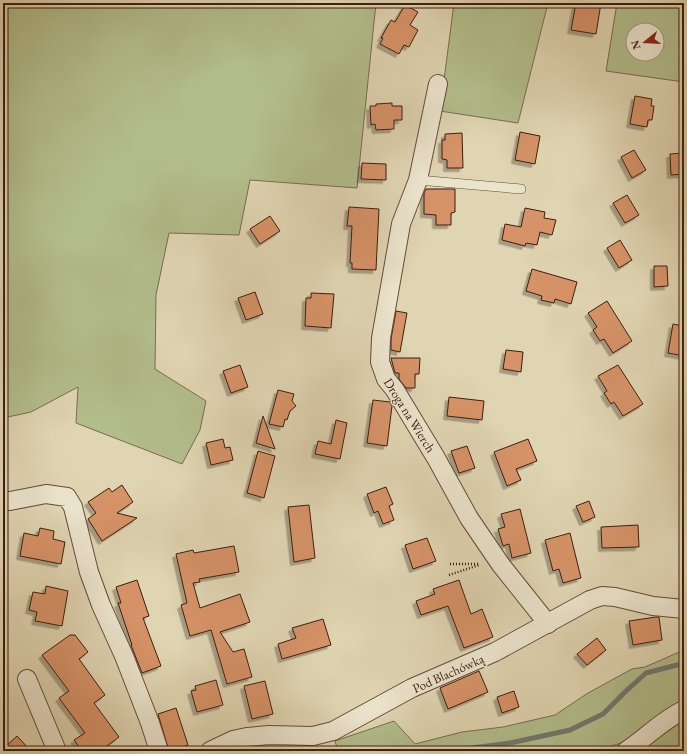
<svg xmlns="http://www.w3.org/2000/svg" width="687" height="754" viewBox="0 0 687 754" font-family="'EB Garamond',serif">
	<defs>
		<filter id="shadow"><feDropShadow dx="-3.5" dy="3.5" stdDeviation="0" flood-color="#0004"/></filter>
	</defs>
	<rect width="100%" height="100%" fill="#e0d5b2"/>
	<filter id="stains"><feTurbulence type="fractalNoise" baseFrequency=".005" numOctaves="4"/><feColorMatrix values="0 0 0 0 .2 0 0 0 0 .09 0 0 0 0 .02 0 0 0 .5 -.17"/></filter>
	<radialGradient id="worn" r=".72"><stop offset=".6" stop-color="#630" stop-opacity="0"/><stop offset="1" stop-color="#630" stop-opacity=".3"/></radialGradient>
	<g fill="#b3bd8c" stroke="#786d4e" fill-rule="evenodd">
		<polygon points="4,3 376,3 357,188 250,180 239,235 169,233 156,295 155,369 206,401 200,430 182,464 76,423 78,387 31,412 3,418 3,32 6,30"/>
		<polygon points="454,3 548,3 518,123 440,111"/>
		<path d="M617,3H684V82L606,71ZM633,30H657V54H633Z"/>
		<polygon points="684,650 684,751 624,751 621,743 595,751 338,751 335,741 394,721 415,744 462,732 503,727 555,715 588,693 632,669 645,667"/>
	</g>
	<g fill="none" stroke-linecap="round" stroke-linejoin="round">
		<polyline stroke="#717a71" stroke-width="5" points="449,751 510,743 570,730 603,714 625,692 646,673 677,665 684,665"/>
	</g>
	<g fill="#d79368" stroke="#3d1d10" filter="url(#shadow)">
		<polygon points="576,3 601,3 596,34 571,30"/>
		<polygon points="405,5 418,12 410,25 418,30 409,47 404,45 399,54 380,44 383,38 381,38 391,20 395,22"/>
		<polygon points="635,96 652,99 651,106 654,106 652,120 648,120 647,127 630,124"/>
		<polygon points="392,103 392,106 402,106 402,120 394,120 394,129 376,130 375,124 371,125 370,106 376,106 376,104"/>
		<polygon points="520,132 540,136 535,164 515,160"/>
		<polygon points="462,133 463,168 447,168 447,160 442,159 442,140 445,140 445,134"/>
		<polygon points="634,150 646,170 632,178 621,157"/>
		<polygon points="684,153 684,174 671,175 670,154"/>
		<polygon points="362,163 386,164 386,180 361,179"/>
		<polygon points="426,189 455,189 455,212 451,213 451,225 436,225 436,215 424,214 424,193"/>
		<polygon points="627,195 639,215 625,223 613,203"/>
		<polygon points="349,207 379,209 376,270 352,269 352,263 350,263 352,226 347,226"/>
		<polygon points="525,208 545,212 544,218 556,220 552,235 540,232 537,245 526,243 525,246 502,240 505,224 521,227"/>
		<polygon points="270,216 280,231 260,244 250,229"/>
		<polygon points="620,240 632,260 619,268 607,248"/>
		<polygon points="654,266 667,266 668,286 654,287"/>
		<polygon points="532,269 577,282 571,304 555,299 554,303 541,300 542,296 526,291"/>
		<polygon points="255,292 263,314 246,320 238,298"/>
		<polygon points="311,293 334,294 331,328 305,326 306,298 311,298"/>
		<polygon points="607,301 632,341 613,353 604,339 600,341 593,330 597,327 588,313"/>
		<polygon points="396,311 407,313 400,352 391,350 391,339"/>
		<polygon points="673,324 684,326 684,356 668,353"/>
		<polygon points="506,350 523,352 521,372 503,369"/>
		<polygon points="391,358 420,358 419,374 415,374 415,388 406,388 399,379 399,373 395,373"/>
		<polygon points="240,365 248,387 231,393 223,371"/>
		<polygon points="618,365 643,404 623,416 614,402 611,404 604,393 607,391 598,376"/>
		<polygon points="278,390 294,394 292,401 296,406 290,411 287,420 285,419 283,427 269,424"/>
		<polygon points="449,397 484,401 482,420 447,416"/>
		<polygon points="373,400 390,402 392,406 387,446 367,443"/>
		<polygon points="263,416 275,449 256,443"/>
		<polygon points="336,420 347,423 340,459 315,454 318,441 331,444"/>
		<polygon points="223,439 225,448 230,447 233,460 211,465 206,443"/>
		<polygon points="528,439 537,461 516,469 521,480 507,486 494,452"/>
		<polygon points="467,446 475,468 459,473 451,451"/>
		<polygon points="258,451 275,456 264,498 247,493"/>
		<polygon points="122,485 133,502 117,513 137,518 102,541 88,519 96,513 88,502 109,488 112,492"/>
		<polygon points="386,487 393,504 389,506 394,520 383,524 378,511 374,513 367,494"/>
		<polygon points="589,501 595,517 583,522 576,506"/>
		<polygon points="309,505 315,558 294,562 288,507"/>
		<polygon points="520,509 531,553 512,558 509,544 503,546 498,529 505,527 501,514"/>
		<polygon points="638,525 639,547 602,548 601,527"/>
		<polygon points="40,528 54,531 53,539 65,542 61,564 20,556 24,533 38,536"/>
		<polygon points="570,533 581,578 563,583 559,569 553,571 545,540"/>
		<polygon points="427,538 436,561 413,569 405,545"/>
		<polygon points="234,546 239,572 199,579 200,582 193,583 200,608 240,594 250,622 220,632 233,652 244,649 252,677 227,684 211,630 190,636 181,605 187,603 176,554 193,550 194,553"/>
		<polygon points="137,580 149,616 143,618 161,666 142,673 131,645 132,645 118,603 121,603 116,587"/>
		<polygon points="459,580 471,614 482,609 493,637 464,648 448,606 421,615 416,601 435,594 433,589"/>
		<polygon points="46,586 68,591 62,626 35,621 37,612 29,610 33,592 45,594"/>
		<polygon points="656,617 659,617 662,640 633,645 629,621"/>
		<polygon points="323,619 331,645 282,659 278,644 296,638 292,628"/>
		<polygon points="70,635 75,635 88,652 79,659 105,695 94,703 119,737 100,751 82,751 74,740 85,733 59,698 69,691 42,655"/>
		<polygon points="597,638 606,650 587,665 577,654"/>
		<polygon points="479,671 488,692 448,709 440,688"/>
		<polygon points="216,680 223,705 197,712 191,691 196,690 195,686"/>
		<polygon points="265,681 273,714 252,719 244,686"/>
		<polygon points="514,691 519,707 502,713 497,697"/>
		<polygon points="176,708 188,745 169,751 158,714"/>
		<polygon points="17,736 31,751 3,751 3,749"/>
	</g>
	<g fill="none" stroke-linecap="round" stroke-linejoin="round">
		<g stroke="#664b38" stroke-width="10">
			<polyline id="service" points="418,180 521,189"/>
		</g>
		<g stroke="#664b38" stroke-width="20">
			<g id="minor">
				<polyline points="438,84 418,180 401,224 381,338 380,362 386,379 395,390 436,458 469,518 501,565 548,624"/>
				<polyline points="3,501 10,501 46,494 67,497 73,507 89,572 101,605 124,656 150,723 159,751"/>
				<polyline points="27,679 57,751"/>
				<polyline points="210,751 233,740 247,737 269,735 313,736 333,731 412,688 495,652 590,600 602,596 615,597 653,606 684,609"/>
				<path d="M626,751C646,738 662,720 684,710"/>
			</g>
		</g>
		<g stroke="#3d1d10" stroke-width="2.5" stroke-dasharray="1 2" stroke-linecap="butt">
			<polyline points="450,564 480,564"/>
			<polyline points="449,575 479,565"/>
		</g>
		<use href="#service" stroke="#ebe4cd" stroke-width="9"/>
		<use href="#minor" stroke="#ebe4cd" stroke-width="18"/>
	</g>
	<g text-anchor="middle" stroke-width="3" stroke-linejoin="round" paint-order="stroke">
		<g font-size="13" fill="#3d1d10" stroke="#ebe4cd">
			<text transform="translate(410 415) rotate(58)" y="5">Droga na Wierch</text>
			<text transform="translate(448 673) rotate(-24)" y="5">Pod Blachówką</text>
		</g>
	</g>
	<rect width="687" height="754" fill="none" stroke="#e0d5b2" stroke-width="16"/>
	<rect x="4" y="4" width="679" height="746" fill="none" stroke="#3d1d10" stroke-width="2"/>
	<rect x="8" y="8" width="671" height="738" fill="none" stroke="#3d1d10"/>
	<g transform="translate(645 42) rotate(252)"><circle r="19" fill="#ebe4cd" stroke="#a59481"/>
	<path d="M0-3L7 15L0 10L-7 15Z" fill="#8f2418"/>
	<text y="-6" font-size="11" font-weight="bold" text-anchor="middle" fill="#3d1d10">N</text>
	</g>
	<rect width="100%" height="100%" filter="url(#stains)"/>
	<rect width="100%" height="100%" fill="url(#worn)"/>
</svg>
